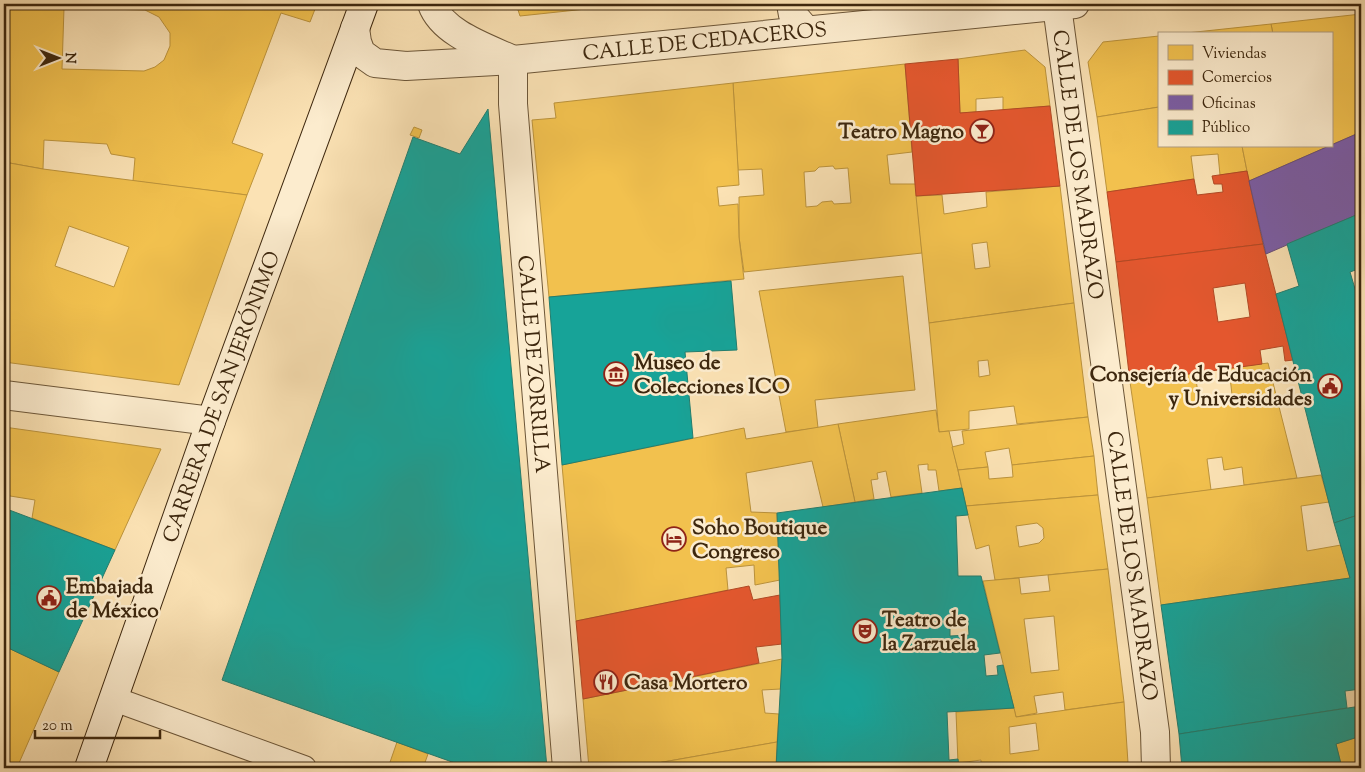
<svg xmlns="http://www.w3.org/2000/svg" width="1365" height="772" viewBox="0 0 1365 772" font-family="'Sorts Mill Goudy',serif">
	<rect width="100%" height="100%" fill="#fbe2b4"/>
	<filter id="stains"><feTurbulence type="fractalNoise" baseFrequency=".004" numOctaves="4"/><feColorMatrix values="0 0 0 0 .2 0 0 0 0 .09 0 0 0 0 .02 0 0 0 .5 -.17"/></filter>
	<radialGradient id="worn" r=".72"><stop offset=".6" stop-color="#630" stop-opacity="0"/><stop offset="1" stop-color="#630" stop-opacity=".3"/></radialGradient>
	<g fill="#f2c14e" stroke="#bc933b" fill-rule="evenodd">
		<path d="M4,4H317L310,22L281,13L232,143L263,154L247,195L133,181L135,158L111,154L107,144L44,140L43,169L4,162ZM64,8L145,10L159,17L170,33V46L164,60L155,67L144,71L62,69Z"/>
		<polygon points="516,4 633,4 520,16"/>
		<polygon points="1361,14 1361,132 1331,145 1331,34 1273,34 1271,24"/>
		<polygon points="1271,24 1273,34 1177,34"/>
		<polygon points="1159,36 1159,107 1097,117 1088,62 1103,42"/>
		<polygon points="1025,50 1045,67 1050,106 1003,110 1003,97 976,99 976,112 960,113 958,59"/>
		<path d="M905,64L912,152L887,155L890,184H916L922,253L744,272L739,237V197L764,195L762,169L738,170L733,83ZM833,166L835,169L848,168L851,203L834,204L832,201L822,202L817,206L806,207L804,172L815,171L819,167Z"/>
		<polygon points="733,83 739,185 717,187 719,206 738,204 739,237 744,279 549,297 532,120 556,118 554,103"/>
		<polygon points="1159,107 1159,146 1242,146 1247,171 1220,175 1218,154 1191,156 1194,179 1107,192 1097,117"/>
		<polygon points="414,127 422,130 419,138 410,135"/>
		<polygon points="1242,146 1329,146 1249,181"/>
		<path d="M4,162L43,169L247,195L179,385L4,362ZM69,226L129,247L114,287L55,266Z"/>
		<path d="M1060,186L1074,303L929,323L916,196L942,195L944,214L987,207L986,192ZM987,242L990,267L975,269L972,244Z"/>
		<polygon points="903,276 915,390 815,400 818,428 786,432 759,291"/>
		<path d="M1074,303L1088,417L1017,424L1014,406L969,411V429L939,432L929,323ZM988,360L990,375L979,377L978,361Z"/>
		<polygon points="1268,363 1297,478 1244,485 1242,467 1224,470 1222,457 1207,459 1211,490 1147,498 1130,382 1195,373 1199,400 1232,395 1229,368"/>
		<polygon points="936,410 939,432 949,431 962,488 939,491 936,470 928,470 928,464 918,465 922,493 891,497 886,471 877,473 878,479 871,480 874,499 855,502 838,424"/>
		<polygon points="1088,417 1094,456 1012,465 1009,448 985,452 988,467 958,470 952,447 964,444 962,431"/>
		<polygon points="838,424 855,502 823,507 812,461 746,473 751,512 777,513 780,580 755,585 754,565 726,568 728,590 576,621 562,465 744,428 746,439"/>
		<polygon points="4,427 161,449 115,550 32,518 35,500 4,495"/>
		<polygon points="1094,456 1098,495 966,506 958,470 988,467 989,479 1013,477 1012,465"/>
		<polygon points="1321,475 1329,502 1301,506 1307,551 1341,545 1350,578 1161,605 1147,498"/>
		<path d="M1098,495L1108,569L995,580L989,545L976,549L966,506ZM1037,523L1043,528L1044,538L1039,543L1019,547L1016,526Z"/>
		<path d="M1108,569L1124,702L1065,710L1063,692L1034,696L1037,713L1016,717L983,581L1019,578L1021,594L1050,591L1048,575ZM1054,616L1059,670L1031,673L1024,619Z"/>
		<polygon points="4,646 59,672 19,763 4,763"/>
		<polygon points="782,659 781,689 762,690 765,713 779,714 777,742 629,768 589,768 583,699"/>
		<path d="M1124,702L1128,763L1088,768H981V760L958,763L956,712L1014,708L1016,717ZM1036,723L1039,750L1010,754L1009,727Z"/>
		<polygon points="1361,736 1361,768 1342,768 1336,744"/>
		<polygon points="397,742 428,754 423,768 388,768"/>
		<polygon points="777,742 776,768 629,768"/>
		<polygon points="1128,763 1128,768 1088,768"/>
	</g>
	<g fill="#e4572e" stroke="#b24924" fill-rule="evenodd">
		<polygon points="958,59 960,113 1050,106 1060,186 916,196 905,64"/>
		<polygon points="1247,171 1263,244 1116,262 1107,192 1194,179 1197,195 1223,192 1222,184 1214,184 1212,176"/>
		<path d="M1263,244L1293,360L1285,361L1283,346L1260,350L1262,364L1130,382L1116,262ZM1245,283L1250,317L1218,322L1213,288Z"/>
		<polygon points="749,586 753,600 780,595 782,644 756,647 759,663 583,699 576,621"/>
	</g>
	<polygon fill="#7b5ea7" stroke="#684e79" points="1361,132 1361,213 1266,254 1249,181"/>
	<g fill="#17a398" stroke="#227e6f" fill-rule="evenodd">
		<polygon points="488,109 547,768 469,768 222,680 413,137 460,154"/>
		<polygon points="1361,213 1361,268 1350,272 1361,309 1361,514 1334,523 1276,294 1299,286 1287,244"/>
		<polygon points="731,281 737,350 685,352 693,438 562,465 549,297"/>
		<path d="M962,488L968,515L956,516L958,576H981L1000,653L984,655L986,676L998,675L997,666L1003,665L1014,708L947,712L949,760L958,759L959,768H776L782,659L777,513ZM968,619L969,635L950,636V620Z"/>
		<polygon points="4,508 115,550 59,672 4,646"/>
		<polygon points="1361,514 1361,689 1345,691 1347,708 1179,734 1161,605 1350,578 1334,523"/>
		<polygon points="1361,706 1361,736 1336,744 1342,768 1182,768 1179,734"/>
	</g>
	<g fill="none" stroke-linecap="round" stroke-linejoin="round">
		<g stroke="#6c5638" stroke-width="26">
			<polyline id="lane" points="114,699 304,768"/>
		</g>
		<g stroke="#6c5638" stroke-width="30">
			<g id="street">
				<path d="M432,4C442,33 485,47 511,59"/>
				<polyline points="791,4 793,15 806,30"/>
				<path id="s1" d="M1057,6L1155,732L1156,768"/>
				<path id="s2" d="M355,28L357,42L361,53L375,63L406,66L513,60L1075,4"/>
				<path id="s3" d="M513,60V104L567,768"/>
				<polyline points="4,395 211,421"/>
			</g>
		</g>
		<g stroke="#3d270e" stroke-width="30">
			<g id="secondary">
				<path id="s4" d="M89,768L211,421L364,4"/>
			</g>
		</g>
		<use href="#lane" stroke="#fcecce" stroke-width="24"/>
		<use href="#street" stroke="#fcecce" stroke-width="28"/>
		<use href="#secondary" stroke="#fcecce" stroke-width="28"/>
	</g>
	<defs>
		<g id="bar-ring" transform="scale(1.25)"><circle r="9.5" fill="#fcecce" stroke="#8f2418" stroke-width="1.5"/><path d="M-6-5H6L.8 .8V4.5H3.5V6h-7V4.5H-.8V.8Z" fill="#8f2418"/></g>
		<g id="museum-ring" transform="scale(1.25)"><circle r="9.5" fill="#fcecce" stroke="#8f2418" stroke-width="1.5"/><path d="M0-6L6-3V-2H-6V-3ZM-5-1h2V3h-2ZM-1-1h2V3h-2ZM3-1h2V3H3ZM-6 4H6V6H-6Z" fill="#8f2418"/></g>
		<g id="civic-ring" transform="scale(1.25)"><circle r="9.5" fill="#fcecce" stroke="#8f2418" stroke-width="1.5"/><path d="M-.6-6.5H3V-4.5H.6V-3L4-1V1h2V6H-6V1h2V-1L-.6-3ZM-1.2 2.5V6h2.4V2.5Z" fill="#8f2418"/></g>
		<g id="hotel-ring" transform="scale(1.25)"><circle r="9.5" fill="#fcecce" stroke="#8f2418" stroke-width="1.5"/><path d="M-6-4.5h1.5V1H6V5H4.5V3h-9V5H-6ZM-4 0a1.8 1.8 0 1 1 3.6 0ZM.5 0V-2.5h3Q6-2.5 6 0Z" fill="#8f2418"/></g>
		<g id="theatre-ring" transform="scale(1.25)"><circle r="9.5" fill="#fcecce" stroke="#8f2418" stroke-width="1.5"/><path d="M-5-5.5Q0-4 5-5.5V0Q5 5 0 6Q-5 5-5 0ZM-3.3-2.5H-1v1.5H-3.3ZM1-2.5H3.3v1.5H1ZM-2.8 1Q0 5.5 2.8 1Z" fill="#8f2418"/></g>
		<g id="restaurant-ring" transform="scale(1.25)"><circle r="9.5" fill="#fcecce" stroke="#8f2418" stroke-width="1.5"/><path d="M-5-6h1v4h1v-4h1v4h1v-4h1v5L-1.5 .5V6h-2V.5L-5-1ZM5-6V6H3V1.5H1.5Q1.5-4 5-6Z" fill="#8f2418"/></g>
	</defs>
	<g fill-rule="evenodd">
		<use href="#bar-ring" x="982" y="131"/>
		<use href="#museum-ring" x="616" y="374"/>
		<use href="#civic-ring" x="1330" y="386"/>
		<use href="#hotel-ring" x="674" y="539"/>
		<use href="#civic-ring" x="49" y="598"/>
		<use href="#theatre-ring" x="865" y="631"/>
		<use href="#restaurant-ring" x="606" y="682"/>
	</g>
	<g text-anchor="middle" stroke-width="5" stroke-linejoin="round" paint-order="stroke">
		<g font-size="21" fill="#3d270e" stroke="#fcecce">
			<text dy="7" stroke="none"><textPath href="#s2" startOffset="374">CALLE DE CEDACEROS</textPath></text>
			<text dy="7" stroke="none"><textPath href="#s1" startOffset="160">CALLE DE LOS MADRAZO</textPath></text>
			<text dy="7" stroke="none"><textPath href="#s3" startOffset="305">CALLE DE ZORRILLA</textPath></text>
			<text dy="7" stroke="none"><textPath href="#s4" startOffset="394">CARRERA DE SAN JERÓNIMO</textPath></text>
			<text dy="7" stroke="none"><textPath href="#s1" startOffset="565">CALLE DE LOS MADRAZO</textPath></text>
		</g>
		<g font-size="21" font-weight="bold" fill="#3d270e" stroke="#fcecce" text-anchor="start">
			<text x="964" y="138" text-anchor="end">Teatro Magno</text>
			<text x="634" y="369">Museo de<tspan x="634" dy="24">Colecciones ICO</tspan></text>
			<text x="1312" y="381" text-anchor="end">Consejería de Educación<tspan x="1312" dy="24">y Universidades</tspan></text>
			<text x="692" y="534">Soho Boutique<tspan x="692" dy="24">Congreso</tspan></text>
			<text x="66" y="593">Embajada<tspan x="66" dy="24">de México</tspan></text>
			<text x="882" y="626">Teatro de<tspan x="882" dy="24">la Zarzuela</tspan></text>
			<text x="624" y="689">Casa Mortero</text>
		</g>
	</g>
	<rect width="1365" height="772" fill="none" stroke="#fbe2b4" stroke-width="20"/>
	<rect x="5" y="5" width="1355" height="762" fill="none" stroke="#3d270e" stroke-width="2.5"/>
	<rect x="10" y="10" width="1345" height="752" fill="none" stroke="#3d270e"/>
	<rect x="1158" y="32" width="175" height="115" fill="#fcecce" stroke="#b09d81"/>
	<rect x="1168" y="45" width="25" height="15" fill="#f2c14e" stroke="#b09d81"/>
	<text x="1202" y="58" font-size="15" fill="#3d270e">Viviendas</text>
	<rect x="1168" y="70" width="25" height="15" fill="#e4572e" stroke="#b09d81"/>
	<text x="1202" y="82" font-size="15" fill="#3d270e">Comercios</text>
	<rect x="1168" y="95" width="25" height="15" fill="#7b5ea7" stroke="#b09d81"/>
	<text x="1202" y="108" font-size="15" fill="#3d270e">Oficinas</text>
	<rect x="1168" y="120" width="25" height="15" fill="#17a398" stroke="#b09d81"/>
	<text x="1202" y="132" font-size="15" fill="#3d270e">Público</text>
	<g transform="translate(58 58) rotate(90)" stroke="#fcecce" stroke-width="4" paint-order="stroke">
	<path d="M0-4L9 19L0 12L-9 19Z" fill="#3d270e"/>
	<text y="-8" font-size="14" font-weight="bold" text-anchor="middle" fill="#3d270e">N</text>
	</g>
	<path d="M35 730v8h125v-8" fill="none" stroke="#3d270e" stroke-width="2.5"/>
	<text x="42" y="730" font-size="15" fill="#3d270e" stroke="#fcecce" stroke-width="4" paint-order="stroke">20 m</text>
	<rect width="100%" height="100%" filter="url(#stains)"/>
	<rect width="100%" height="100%" fill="url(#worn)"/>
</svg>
